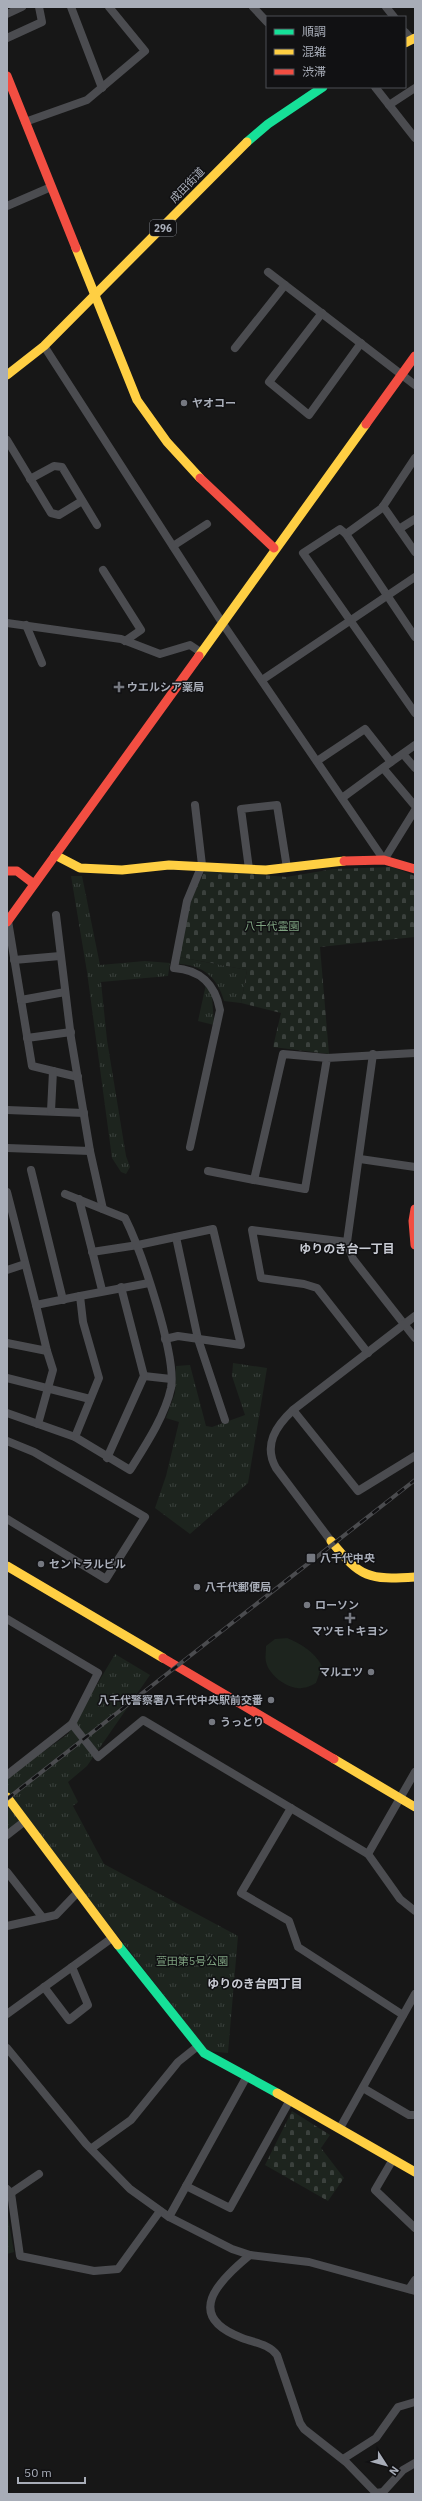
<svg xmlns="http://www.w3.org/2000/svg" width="422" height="2501" viewBox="0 0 422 2501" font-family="'IBM Plex Sans','Noto Sans JP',sans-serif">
	<defs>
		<pattern id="forest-firs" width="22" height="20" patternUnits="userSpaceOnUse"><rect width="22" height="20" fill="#1d241e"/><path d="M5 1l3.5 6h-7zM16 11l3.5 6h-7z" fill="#3b413d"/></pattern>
		<pattern id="cemetery-stones" width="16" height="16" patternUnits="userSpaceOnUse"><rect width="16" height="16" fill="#1d241e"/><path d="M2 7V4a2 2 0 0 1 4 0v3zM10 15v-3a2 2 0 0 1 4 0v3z" fill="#3b413d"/></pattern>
		<pattern id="park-tufts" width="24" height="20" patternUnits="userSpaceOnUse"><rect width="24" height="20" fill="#1d241e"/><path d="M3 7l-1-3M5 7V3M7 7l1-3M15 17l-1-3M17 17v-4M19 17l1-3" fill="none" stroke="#3b413d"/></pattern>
	</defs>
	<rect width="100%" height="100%" fill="#171717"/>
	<path fill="#1d241e" d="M287,1638C301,1644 314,1651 322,1666L316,1683C312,1685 307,1688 302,1688C288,1690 269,1675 266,1662C265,1658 266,1651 266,1646L275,1639Z"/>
	<polygon fill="url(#forest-firs)" points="7,2211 14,2252 7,2254"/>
	<g fill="url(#cemetery-stones)">
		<polygon points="393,867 415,876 415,937 320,947 329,1054 273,1047 281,1013 241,1003 247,970 179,957 191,900 205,870 286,877 334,869"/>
		<polygon points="292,2111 330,2135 321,2148 344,2178 328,2201 265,2165"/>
	</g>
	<g fill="url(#park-tufts)">
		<polygon points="71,876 82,876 100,965 145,961 170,963 168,976 101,982 107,1040 126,1156 130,1167 126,1174 121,1172 112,1158 87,972"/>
		<path d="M179,957L247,970L241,1003L224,1001C218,978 203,965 179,964Z"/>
		<polygon points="206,984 212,996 214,1025 198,1021"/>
		<polygon points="233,1363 267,1368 248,1483 190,1534 155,1508 166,1476 179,1422 166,1418 175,1393 176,1366 190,1365 206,1426 212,1427 245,1415 232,1376"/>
		<polygon points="115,1654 150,1675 87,1766 68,1782 78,1802 73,1806 104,1864 238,1936 228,2053 208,2051 7,1795 7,1778 68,1734"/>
		<polygon points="12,1806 22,1820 7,1833 7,1810"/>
	</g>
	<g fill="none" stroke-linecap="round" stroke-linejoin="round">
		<g stroke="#4b4c50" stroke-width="8">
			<polyline points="71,7 102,88"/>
			<polyline points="253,7 267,22"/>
			<polyline points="386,7 394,17"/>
			<polyline points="7,14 22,7"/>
			<polyline points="405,32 412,40"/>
			<polyline points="7,38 42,22 39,7"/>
			<polyline points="375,87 415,138"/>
			<polyline points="389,105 415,88"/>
			<polyline points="25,122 87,100 145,51 109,7"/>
			<polyline points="7,206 51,187"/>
			<polyline points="268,272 415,385"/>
			<polyline points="322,313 269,382 309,415 361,343"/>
			<polyline points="44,346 223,624 384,860 415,810"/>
			<polyline points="235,348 285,285"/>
			<polyline points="7,440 51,513 59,515 82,501"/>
			<polyline points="415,458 382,508 346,534 415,637"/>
			<polyline points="30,479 54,466 62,467 97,525"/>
			<polyline points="383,506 415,552"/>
			<polyline points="399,529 415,519"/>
			<polyline points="346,534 340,529 303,553 415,713"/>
			<polyline points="173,546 207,524"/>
			<polyline points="103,570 141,630 125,641"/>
			<polyline points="7,623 121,639 160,654 190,645 202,653"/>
			<polyline points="26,625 42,663"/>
			<polyline points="262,680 415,577"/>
			<polyline points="403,754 415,768"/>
			<polyline points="317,761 365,729 391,762 415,745"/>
			<polyline points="383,768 415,806"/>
			<polyline points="342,798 391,762"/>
			<polyline points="249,869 241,809 277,805 287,868"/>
			<polyline points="8,921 32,1066 78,1077"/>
			<polyline points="14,960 60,956"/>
			<polyline points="21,1000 65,992"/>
			<polyline points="27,1038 71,1032"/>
			<polyline points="373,1054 347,1242 353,1259 415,1338"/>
			<polyline points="327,1058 305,1189 254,1180 283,1054 327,1058 415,1053"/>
			<polyline points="7,1110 84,1113"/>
			<polyline points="51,1111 53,1071"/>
			<path d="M190,1147L220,1010C215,984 201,970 174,968L187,901L202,865L195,805"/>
			<polyline points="7,1148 90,1151 71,1038 56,915"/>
			<polyline points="90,1151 103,1209"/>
			<polyline points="360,1159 415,1167"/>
			<polyline points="31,1170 63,1300"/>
			<polyline points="208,1171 254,1180"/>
			<polyline points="7,1192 36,1305 80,1296 83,1322 99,1378 75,1437"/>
			<polyline points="79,1199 102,1290"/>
			<polyline points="176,1237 198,1339 225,1420"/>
			<polyline points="347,1242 252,1230 261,1278 304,1284 317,1288 368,1353"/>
			<polyline points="92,1252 138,1245 213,1229 241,1345 178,1336 165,1339"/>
			<polyline points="7,1270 25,1264"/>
			<polyline points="80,1296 149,1283"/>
			<polyline points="7,1343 47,1351 36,1305"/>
			<polyline points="144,1376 171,1379"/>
			<polyline points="7,1378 90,1399"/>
			<polyline points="293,1410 358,1491 415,1456"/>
			<path d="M7,1413L75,1437L130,1470C145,1446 165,1416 171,1388C177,1356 141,1250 125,1218L65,1194"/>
			<polyline points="38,1424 53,1370 47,1351"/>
			<polyline points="7,1441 34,1452 145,1517 106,1579 7,1519"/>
			<polyline points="107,1458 144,1376 121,1287"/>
			<path d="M331,1541L276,1468C263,1445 276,1426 293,1410L415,1316"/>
			<polyline points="7,1619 98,1673 72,1724 7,1775"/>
			<polyline points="72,1724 98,1757 143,1720 368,1854 400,1899 415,1911"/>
			<polyline points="291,1808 241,1893 289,1921 298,1947 403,2015"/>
			<polyline points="7,1835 25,1821"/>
			<polyline points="368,1854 415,1772"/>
			<polyline points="7,1872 43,1918"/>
			<polyline points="7,1926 56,1915 78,1892"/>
			<polyline points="44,1987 69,2020 88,2005 72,1967"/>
			<polyline points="7,2014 112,1938"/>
			<polyline points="7,2048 86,2144 130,2189 169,2217 232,2249 250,2255"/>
			<polyline points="363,2088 409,2115 415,2115"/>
			<polyline points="340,2128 415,1994"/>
			<polyline points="92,2148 131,2120 178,2062 198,2046"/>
			<polyline points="392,2161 375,2190 415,2228"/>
			<polyline points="186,2186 230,2208 290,2100"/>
			<polyline points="7,2189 11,2193 20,2256 94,2271 118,2269 160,2211"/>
			<polyline points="11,2193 39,2174"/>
			<polyline points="169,2217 247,2076"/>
			<polyline points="409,2289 415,2280"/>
			<polyline points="343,2459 376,2438 398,2407 415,2402"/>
			<polyline points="376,2493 383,2492 403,2470 415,2463"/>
			<path d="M377,2494L346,2462L304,2429L300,2423L277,2355C269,2344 255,2343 242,2338C184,2316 217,2282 250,2255L309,2262L415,2291"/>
		</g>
		<g stroke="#16e098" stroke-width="9">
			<polyline points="247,142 268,124 323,87"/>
			<polyline points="118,1945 204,2053 277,2093"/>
		</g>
		<g stroke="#ffcf43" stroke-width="9">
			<polyline points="405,43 415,38"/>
			<polyline points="76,248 137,400 167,442 200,478"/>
			<polyline points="7,375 44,346 247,142"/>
			<polyline points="199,656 366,424"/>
			<polyline points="55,855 80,868 122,870 169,865 266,870 344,861"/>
			<path d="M331,1541C361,1578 368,1580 415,1577"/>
			<polyline points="7,1566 163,1658"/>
			<polyline points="334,1759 415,1807"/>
			<polyline points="7,1797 118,1945"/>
			<polyline points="277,2093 415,2172"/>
		</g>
		<g stroke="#f24e42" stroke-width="9">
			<polyline points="7,76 76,248"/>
			<polyline points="366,424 415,356"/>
			<polyline points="200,478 274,548"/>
			<polyline points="344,861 384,860 415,869"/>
			<polyline points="7,871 17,871 34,884"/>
			<polyline points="7,922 199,656"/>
			<polyline points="415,1209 413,1221 415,1245"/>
			<polyline points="163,1658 334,1759"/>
		</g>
		<g stroke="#4b4c4f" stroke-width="4">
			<polyline id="rail" points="7,1799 415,1480"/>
		</g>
		<use href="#rail" stroke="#111113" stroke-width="2.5" stroke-dasharray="8" stroke-linecap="butt"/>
	</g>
	<g fill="#757880" stroke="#111113" stroke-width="1.5">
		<circle cx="184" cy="403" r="4"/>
		<path d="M117 681h4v4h4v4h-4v4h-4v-4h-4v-4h4z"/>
		<rect x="306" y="1553" width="10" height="10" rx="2"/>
		<circle cx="41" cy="1564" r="4"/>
		<circle cx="197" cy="1587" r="4"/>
		<circle cx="307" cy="1605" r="4"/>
		<path d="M348 1612h4v4h4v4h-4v4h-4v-4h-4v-4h4z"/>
		<circle cx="371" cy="1672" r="4"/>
		<circle cx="271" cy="1700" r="4"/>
		<circle cx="212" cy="1722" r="4"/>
	</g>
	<g text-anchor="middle" stroke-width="3" stroke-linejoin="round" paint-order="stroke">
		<rect fill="#111113" stroke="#7b7e86" stroke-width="1" x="150" y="220" width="26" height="16" rx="3"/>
		<g font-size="10" font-weight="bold" fill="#a8adb8">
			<text x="163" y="232">296</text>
		</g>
		<g font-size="11" fill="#a8adb8" stroke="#111113">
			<text transform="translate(187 185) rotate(-46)" y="4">成田街道</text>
		</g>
		<g font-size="11" font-weight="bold" fill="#a8adb8" stroke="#111113" text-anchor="start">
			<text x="192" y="407">ヤオコー</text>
			<text x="127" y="691">ウエルシア薬局</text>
			<text x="320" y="1562">八千代中央</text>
			<text x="49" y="1568">セントラルビル</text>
			<text x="205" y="1591">八千代郵便局</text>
			<text x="315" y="1609">ローソン</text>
			<text x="350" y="1635" text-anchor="middle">マツモトキヨシ</text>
			<text x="363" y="1676" text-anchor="end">マルエツ</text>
			<text x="263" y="1704" text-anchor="end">八千代警察署八千代中央駅前交番</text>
			<text x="220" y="1726">うっとり</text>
		</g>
		<g font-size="11" fill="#7fa381" stroke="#111113">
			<text x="272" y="930">八千代霊園</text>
			<text x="192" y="1965">萱田第5号公園</text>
		</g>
		<g font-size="12" font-weight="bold" fill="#c9ccd4" stroke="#111113">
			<text x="347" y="1253">ゆりのき台一丁目</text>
			<text x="255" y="1988">ゆりのき台四丁目</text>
		</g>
	</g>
	<rect width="422" height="2501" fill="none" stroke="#a8adb8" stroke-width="16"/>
	<rect x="266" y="16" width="140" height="72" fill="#111113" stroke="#4d4f55"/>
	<rect x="274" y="29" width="20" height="6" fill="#16e098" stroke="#4d4f55"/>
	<text x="302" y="36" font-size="12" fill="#a8adb8">順調</text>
	<rect x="274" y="49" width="20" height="6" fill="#ffcf43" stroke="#4d4f55"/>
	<text x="302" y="56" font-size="12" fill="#a8adb8">混雑</text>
	<rect x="274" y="69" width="20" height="6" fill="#f24e42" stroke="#4d4f55"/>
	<text x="302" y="76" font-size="12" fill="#a8adb8">渋滞</text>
	<g transform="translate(386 2465) rotate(126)" stroke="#111113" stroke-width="3" paint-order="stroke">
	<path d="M0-3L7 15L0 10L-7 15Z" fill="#a8adb8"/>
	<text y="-6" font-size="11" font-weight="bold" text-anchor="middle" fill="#a8adb8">N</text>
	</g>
	<path d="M18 2477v6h67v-6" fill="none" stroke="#a8adb8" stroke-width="2"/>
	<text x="24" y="2477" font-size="12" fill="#a8adb8" stroke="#111113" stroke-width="3" paint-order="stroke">50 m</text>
</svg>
